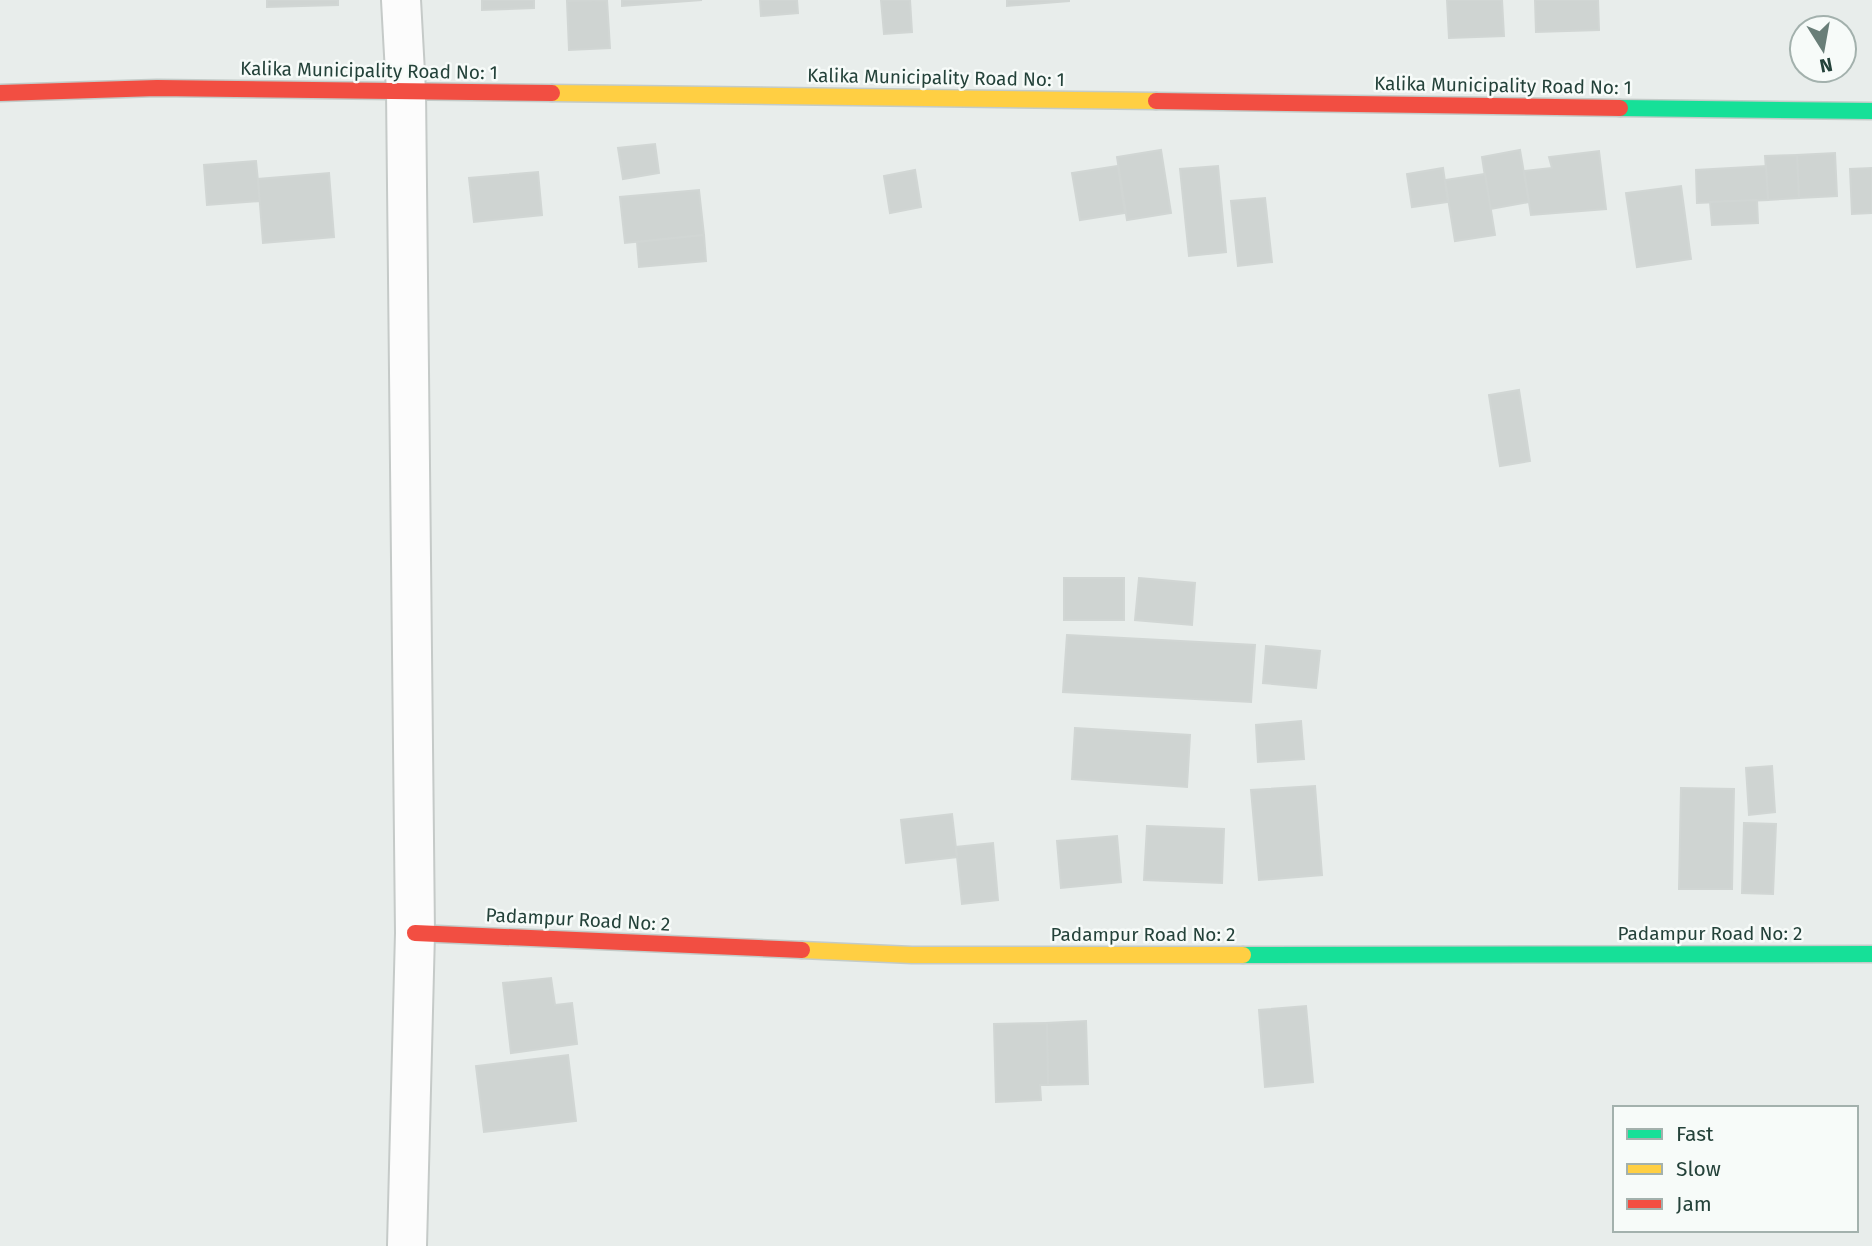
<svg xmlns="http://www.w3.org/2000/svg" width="1872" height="1246" viewBox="0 0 1872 1246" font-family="'Fira Sans',sans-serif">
	<rect width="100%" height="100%" fill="#e8edeb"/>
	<g fill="#cfd4d2" stroke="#d1d6d4" stroke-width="2">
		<polygon points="267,0 338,0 338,5 267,7"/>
		<polygon points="482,0 534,0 534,8 482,10"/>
		<polygon points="607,0 610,48 569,50 567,1"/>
		<polygon points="622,0 702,0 622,6"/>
		<polygon points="760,0 797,0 798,13 761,16"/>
		<polygon points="881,0 910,0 912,32 884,34"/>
		<polygon points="1007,0 1069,0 1069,1 1007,6"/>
		<polygon points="1447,0 1502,0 1504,36 1449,38"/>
		<polygon points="1535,0 1598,0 1599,30 1536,32"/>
		<polygon points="655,144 659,173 623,179 618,148"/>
		<polygon points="1161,150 1171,213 1127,220 1117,157"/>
		<polygon points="1520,150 1529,202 1490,209 1482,157"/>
		<polygon points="1599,151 1606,209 1531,215 1524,171 1552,168 1549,157"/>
		<polygon points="1835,153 1837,196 1799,198 1797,155"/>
		<polygon points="1797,155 1799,198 1768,200 1765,156"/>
		<polygon points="256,161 260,201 207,205 204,165"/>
		<polygon points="1118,166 1125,213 1080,220 1072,173"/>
		<polygon points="1218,166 1226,252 1189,256 1180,169"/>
		<polygon points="1766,166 1768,200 1697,203 1696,170"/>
		<polygon points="1443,168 1448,202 1412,207 1407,174"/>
		<polygon points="1872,168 1872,213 1852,214 1850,169"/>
		<polygon points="915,170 921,207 890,213 884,176"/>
		<polygon points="538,172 542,215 474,222 469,178"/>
		<polygon points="329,173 334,237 263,243 258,179"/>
		<polygon points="1485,174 1495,235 1455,241 1445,180"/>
		<polygon points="1681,186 1691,259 1637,267 1626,193"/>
		<polygon points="699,190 704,235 625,243 620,197"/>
		<polygon points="1265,198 1272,262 1238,266 1231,201"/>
		<polygon points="1757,200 1758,223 1712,225 1710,202"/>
		<polygon points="704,235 706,261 639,267 637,242"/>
		<polygon points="1519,390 1530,461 1500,466 1489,395"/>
		<rect x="1064" y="578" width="60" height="42"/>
		<polygon points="1139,578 1195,583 1192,625 1135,620"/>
		<polygon points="1067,635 1255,645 1251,702 1063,692"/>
		<polygon points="1266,646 1320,651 1316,688 1263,683"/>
		<polygon points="1301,721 1304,759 1258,762 1256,725"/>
		<polygon points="1075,728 1190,735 1187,787 1072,779"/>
		<polygon points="1772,766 1775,812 1749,815 1746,768"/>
		<polygon points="1315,786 1322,875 1259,880 1251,790"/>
		<polygon points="1681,788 1734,789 1732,889 1679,889"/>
		<polygon points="952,814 957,857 906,863 901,820"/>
		<polygon points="1744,823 1776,824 1773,894 1742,893"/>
		<polygon points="1147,826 1224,829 1222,883 1144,880"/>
		<polygon points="1117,836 1121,882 1061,888 1057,841"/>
		<polygon points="993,843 998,900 962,904 956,847"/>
		<polygon points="551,978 555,1005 572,1003 577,1044 511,1053 503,983"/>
		<polygon points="1306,1006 1313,1082 1265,1087 1259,1010"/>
		<polygon points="1086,1021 1088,1084 1048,1085 1047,1023"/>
		<polygon points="1047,1023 1048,1085 1040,1085 1041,1100 996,1102 994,1024"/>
		<polygon points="568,1055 576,1121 484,1132 476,1066"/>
	</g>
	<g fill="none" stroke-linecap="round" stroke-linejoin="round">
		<g stroke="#c5cac8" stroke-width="42">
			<polyline id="street" points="401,0 406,91 415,933 407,1246"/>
		</g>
		<g stroke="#c3cbc8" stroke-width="19">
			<g id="fast">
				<polyline points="1620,108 1872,111"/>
				<polyline points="1243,955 1872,954"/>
			</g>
		</g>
		<g stroke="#c3cbc8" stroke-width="19">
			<g id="slow">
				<polyline points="552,93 1156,101"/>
				<polyline points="802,950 912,955 1243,955"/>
			</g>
		</g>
		<g stroke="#c3cbc8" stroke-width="19">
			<g id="jam">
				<polyline points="0,93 157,88 552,93"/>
				<polyline points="1156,101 1620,108"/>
				<polyline points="415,933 802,950"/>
			</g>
		</g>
		<use href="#street" stroke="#fcfcfc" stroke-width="38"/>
		<use href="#fast" stroke="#16e098" stroke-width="16"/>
		<use href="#slow" stroke="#ffcf43" stroke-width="16"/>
		<use href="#jam" stroke="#f24e42" stroke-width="16"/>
	</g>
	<g text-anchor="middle" stroke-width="5" stroke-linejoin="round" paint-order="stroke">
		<g font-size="19" fill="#24423a" stroke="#f7fbf9">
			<text transform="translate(369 70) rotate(1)" y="7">Kalika Municipality Road No: 1</text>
			<text transform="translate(936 77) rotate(1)" y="7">Kalika Municipality Road No: 1</text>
			<text transform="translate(1503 85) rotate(1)" y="7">Kalika Municipality Road No: 1</text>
			<text transform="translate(578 919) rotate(3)" y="7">Padampur Road No: 2</text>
			<text x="1710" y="940">Padampur Road No: 2</text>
			<text x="1143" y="941">Padampur Road No: 2</text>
		</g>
	</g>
	<rect x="1613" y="1106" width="245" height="126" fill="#f7fbf9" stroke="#a3b1ad" stroke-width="2"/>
	<rect x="1627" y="1129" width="35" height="10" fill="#16e098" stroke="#a3b1ad" stroke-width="2"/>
	<text x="1676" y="1141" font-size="21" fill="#24423a">Fast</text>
	<rect x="1627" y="1164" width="35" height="10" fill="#ffcf43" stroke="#a3b1ad" stroke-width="2"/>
	<text x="1676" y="1176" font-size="21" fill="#24423a">Slow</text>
	<rect x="1627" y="1199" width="35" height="10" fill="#f24e42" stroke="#a3b1ad" stroke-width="2"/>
	<text x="1676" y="1211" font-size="21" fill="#24423a">Jam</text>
	<g transform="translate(1823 49) rotate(169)"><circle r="33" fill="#f7fbf9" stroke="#a3b1ad" stroke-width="2"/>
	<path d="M0-5L12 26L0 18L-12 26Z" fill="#697e78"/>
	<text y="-10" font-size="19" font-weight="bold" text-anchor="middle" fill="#24423a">N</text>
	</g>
</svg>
